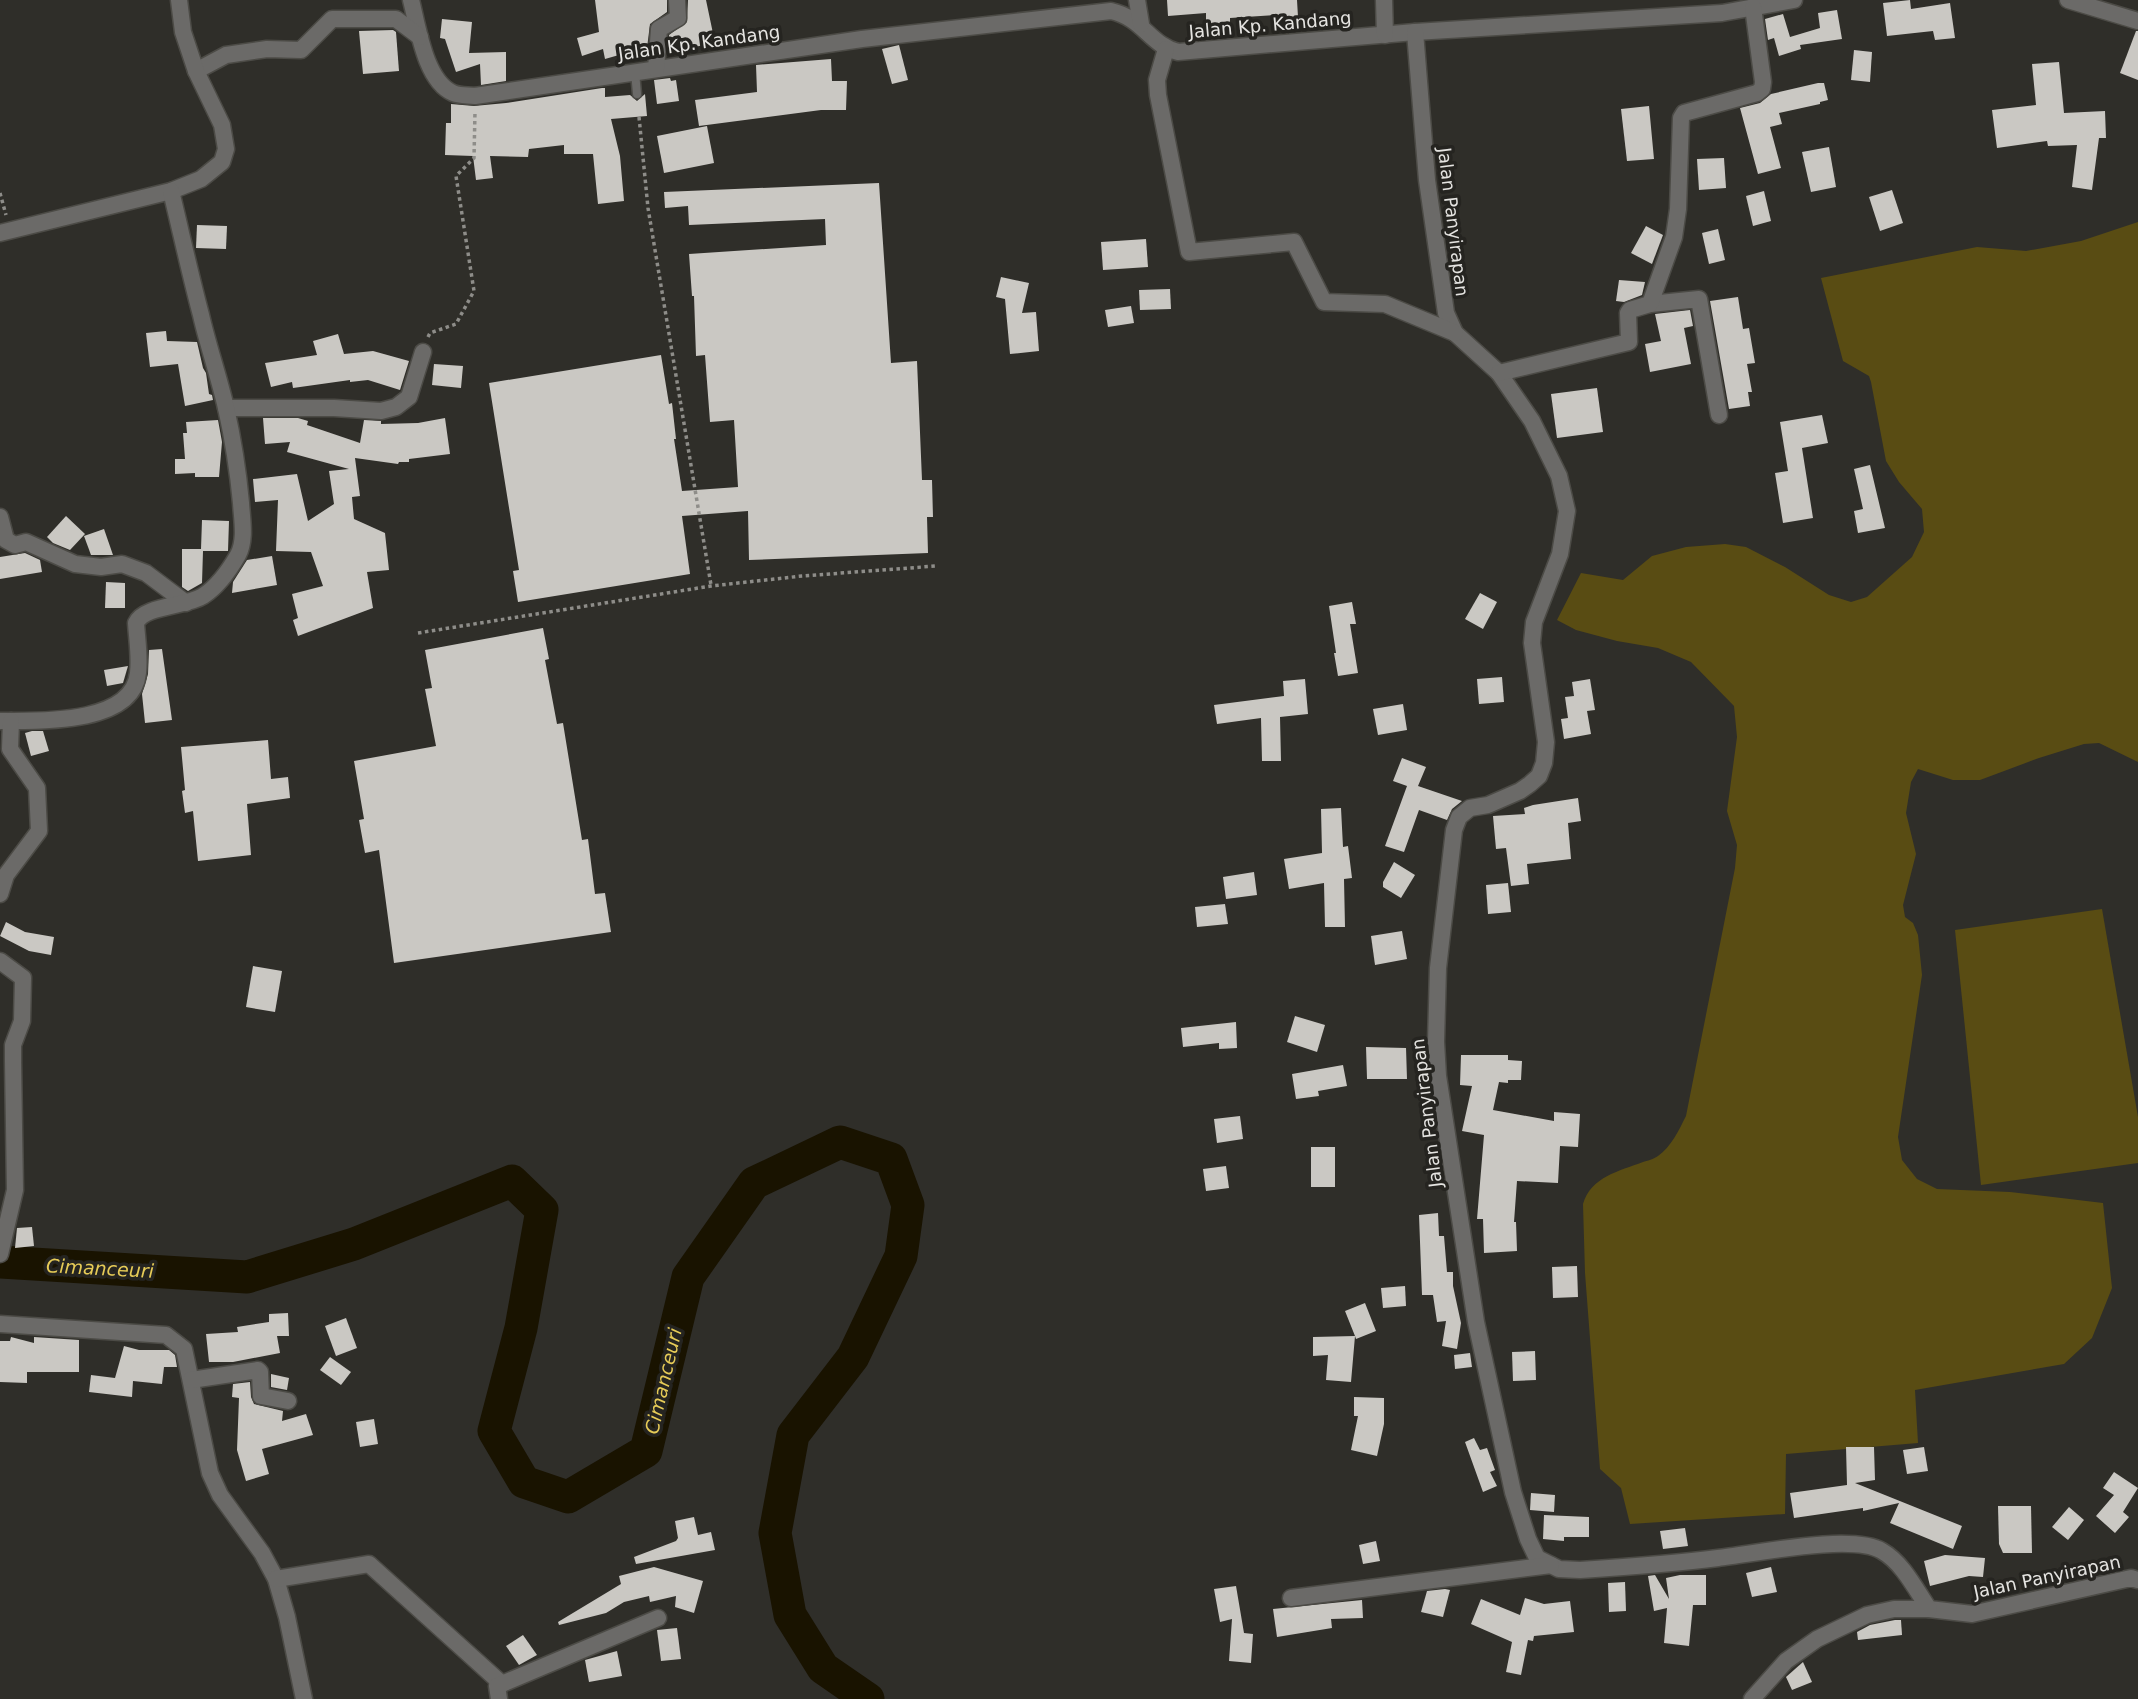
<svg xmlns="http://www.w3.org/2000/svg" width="2138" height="1699" viewBox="0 0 2138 1699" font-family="'DejaVu Sans',sans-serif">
	<rect width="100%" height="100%" fill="#2f2e29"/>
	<g fill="#594c13">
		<path d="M2138,222V762L2099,743L2084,744L2039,758L1980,780H1953L1918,769L1911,782L1906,813L1916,854L1903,905L1905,917L1913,923L1918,935L1922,975L1898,1137L1902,1160L1917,1179L1937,1189L2010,1192L2103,1203L2112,1288L2092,1338L2064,1364L1915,1390L1918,1443L1786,1454L1785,1514L1630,1524L1621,1488L1600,1469L1585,1273L1583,1204C1591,1177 1619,1171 1643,1162C1647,1161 1654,1159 1658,1156C1671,1147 1679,1130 1686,1116L1735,868L1737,845L1727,811L1737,737L1734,706L1691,662L1658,648L1617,641L1576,630L1557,620L1581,573L1623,580L1652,556L1686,547L1725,544L1746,547L1785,567L1829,595L1851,602L1867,597L1912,557L1924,532L1922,509L1899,482L1886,461L1871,382L1869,376L1843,361L1821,278L1977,247L2026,251L2081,241Z"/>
		<polygon points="2102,909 2138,1117 2138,1163 1981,1185 1955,930"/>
	</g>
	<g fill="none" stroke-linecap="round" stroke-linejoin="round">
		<polyline stroke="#191300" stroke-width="33" points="0,1262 247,1277 354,1244 512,1181 542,1210 521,1328 494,1431 524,1482 568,1497 646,1451 688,1277 754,1183 840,1142 891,1159 908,1205 901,1256 853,1357 793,1435 775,1533 790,1615 823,1668 868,1699"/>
	</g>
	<g fill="#cac8c3">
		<polygon points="595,0 667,0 667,12 650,24 646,56 633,58 633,51 605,59 603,49 582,56 577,38 599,32"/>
		<polygon points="688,0 706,0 715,43 668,52 669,35 687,22"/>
		<polygon points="1167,0 1297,0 1298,17 1276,18 1276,15 1230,18 1230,27 1206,28 1206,13 1168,16"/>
		<polygon points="1910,0 1911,9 1950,3 1955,38 1935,40 1933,31 1887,36 1883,3"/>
		<polygon points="1837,10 1842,39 1800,45 1801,49 1779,56 1774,38 1768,40 1765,19 1783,14 1790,37 1820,28 1818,13"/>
		<polygon points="442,19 472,22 469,53 506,52 506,81 481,85 480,64 456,72 445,39 440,38"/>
		<polygon points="393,30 396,32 399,71 363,74 359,31"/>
		<polygon points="2136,31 2138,31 2138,80 2120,73"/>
		<polygon points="899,45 908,80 892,84 882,49"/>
		<polygon points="1854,50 1872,52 1870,82 1851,80"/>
		<polygon points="831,59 832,81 847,81 846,110 821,110 699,126 695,100 757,92 756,65"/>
		<polygon points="2059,62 2064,113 2105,111 2106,138 2099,138 2092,190 2072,187 2077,145 2048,146 2047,141 1997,148 1992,110 2036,105 2032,64"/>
		<polygon points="670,78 671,81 676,80 679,101 657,104 654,80"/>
		<polygon points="1818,83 1824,83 1828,100 1820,102 1820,104 1779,113 1782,124 1770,127 1781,168 1758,174 1740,108 1760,103 1771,94"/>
		<polygon points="602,88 605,88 605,97 630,95 637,101 645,94 647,116 611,119 620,156 624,201 598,204 593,154 564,154 564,145 529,149 528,157 490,156 493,178 476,180 473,156 445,155 446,123 451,123 451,104 474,106 506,103"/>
		<polygon points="1649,106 1654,159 1627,161 1621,109"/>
		<polygon points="707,126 714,163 664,173 657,136"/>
		<polygon points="1829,147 1836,187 1811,192 1802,152"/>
		<polygon points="1724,158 1726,188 1699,190 1697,159"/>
		<polygon points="879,183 891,363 917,361 922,480 932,480 933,517 927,517 928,553 749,560 748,511 682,516 690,574 518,602 513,571 519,570 489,383 661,355 669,404 672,403 676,439 674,439 682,491 738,487 734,420 710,422 705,355 696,356 694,296 692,296 689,254 826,245 825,219 689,225 688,206 665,208 664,192"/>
		<polygon points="1892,190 1903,223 1880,231 1869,197"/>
		<polygon points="1764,191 1771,221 1753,226 1746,196"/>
		<polygon points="197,225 227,226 226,249 196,248"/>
		<polygon points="1646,226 1663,235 1652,264 1631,253"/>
		<polygon points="1718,229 1725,260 1709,264 1702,233"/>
		<polygon points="1146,239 1148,267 1103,270 1101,242"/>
		<polygon points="1001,277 1029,283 1022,313 1036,312 1039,351 1010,354 1005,299 996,297"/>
		<polygon points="1619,280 1645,282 1642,295 1624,302 1616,301"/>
		<polygon points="1170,289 1171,309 1140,310 1139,290"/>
		<polygon points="1738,297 1743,329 1749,328 1755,363 1747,364 1752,392 1748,392 1750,406 1729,409 1710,301"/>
		<polygon points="1131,306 1134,323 1108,327 1105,310"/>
		<polygon points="1690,310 1693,326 1684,328 1691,364 1650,372 1645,344 1661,341 1655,314"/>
		<polygon points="166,331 167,341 197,342 203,368 206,373 209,394 212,395 213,400 185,406 178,364 150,367 146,333"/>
		<polygon points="338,334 344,354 373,351 409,361 400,390 368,380 350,382 350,380 293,388 292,382 271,387 265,363 317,355 313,341"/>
		<polygon points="434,364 463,366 461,388 432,385"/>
		<polygon points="1597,388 1603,432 1557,438 1551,394"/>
		<polygon points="1822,415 1828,443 1802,448 1813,518 1783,523 1775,473 1788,471 1780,422"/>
		<polygon points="263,418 298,418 308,421 307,425 360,443 364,420 381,421 381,424 418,423 445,418 450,454 409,459 409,462 399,462 398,464 355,458 360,496 352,497 354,519 385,533 389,570 367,572 373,608 298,636 293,620 298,618 292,594 323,586 311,552 276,551 278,500 255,502 253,479 297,474 308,521 334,504 329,471 349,469 287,452 290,442 265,444"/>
		<polygon points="218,420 222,442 219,477 195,477 195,473 175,474 175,459 185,459 183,433 187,433 186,422"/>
		<polygon points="1870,465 1885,528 1858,533 1854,511 1863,509 1854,469"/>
		<polygon points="66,516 85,534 70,550 53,543 47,537"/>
		<polygon points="202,520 229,521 228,551 203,551 202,583 188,591 182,587 182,549 201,549"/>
		<polygon points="104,529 113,555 91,555 84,536"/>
		<polygon points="25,553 40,560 42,572 0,579 0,557"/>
		<polygon points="272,556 277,585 232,593 233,582 247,560"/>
		<polygon points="106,582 125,583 125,608 105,608"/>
		<polygon points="1480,593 1497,602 1483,629 1465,619"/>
		<polygon points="1352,602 1356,624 1350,624 1358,673 1338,676 1334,653 1336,653 1329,606"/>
		<polygon points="543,628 549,659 545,660 557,724 563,723 582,840 588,839 595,894 605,893 611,932 394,963 379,850 365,853 359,820 364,819 354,761 436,746 425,689 432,688 425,650"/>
		<polygon points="162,649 172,720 145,723 142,694 148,674 149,650"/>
		<polygon points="128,666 123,683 107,686 104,670"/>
		<polygon points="1502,677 1504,702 1479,704 1477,679"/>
		<polygon points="1305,679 1308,714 1280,717 1281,761 1262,761 1261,718 1217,724 1214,705 1284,696 1283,681"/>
		<polygon points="1590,679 1595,710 1587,711 1591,734 1564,739 1561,719 1568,718 1565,697 1574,696 1572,682"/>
		<polygon points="1403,704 1407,730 1378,735 1373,709"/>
		<polygon points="32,731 43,731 49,751 31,756 25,733"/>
		<polygon points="268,740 271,779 288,777 290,798 247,804 251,855 198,861 193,811 185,813 182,791 185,790 181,747"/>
		<polygon points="1402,758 1426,767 1418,786 1462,801 1452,809 1447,820 1419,810 1404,852 1385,846 1407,786 1393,781"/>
		<polygon points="1578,798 1581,821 1568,823 1571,859 1527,864 1529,884 1511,886 1506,848 1496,849 1493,816 1525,814 1524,808 1533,805"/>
		<polygon points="1341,808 1343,847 1348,846 1352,878 1344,879 1345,927 1325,927 1324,883 1289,889 1284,859 1322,853 1321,809"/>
		<polygon points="1394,862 1415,875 1401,898 1383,887 1383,882"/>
		<polygon points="1254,872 1257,895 1226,899 1223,877"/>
		<polygon points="1508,883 1511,912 1488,914 1486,885"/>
		<polygon points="1225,904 1228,924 1197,927 1195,907"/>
		<polygon points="6,922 25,932 54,937 51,955 29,951 0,936"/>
		<polygon points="1402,931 1407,959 1375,965 1371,936"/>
		<polygon points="253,966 282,971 275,1012 246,1007"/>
		<polygon points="1295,1016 1325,1025 1317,1052 1287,1042"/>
		<polygon points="1236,1022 1237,1048 1219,1049 1219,1043 1183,1047 1181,1028"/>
		<polygon points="1366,1047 1406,1048 1407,1079 1367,1079"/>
		<polygon points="1461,1055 1508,1055 1508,1060 1522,1061 1521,1080 1508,1080 1508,1083 1499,1082 1493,1110 1554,1121 1554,1112 1580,1114 1578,1147 1560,1146 1558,1183 1517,1181 1514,1222 1516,1222 1517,1251 1484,1253 1483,1219 1477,1219 1484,1135 1462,1131 1472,1086 1460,1085"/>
		<polygon points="1343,1065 1347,1086 1318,1091 1319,1096 1296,1099 1292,1074"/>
		<polygon points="1240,1116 1243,1139 1217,1143 1214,1119"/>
		<rect x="1311" y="1147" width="24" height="40"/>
		<polygon points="1226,1166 1229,1188 1206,1191 1203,1169"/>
		<polygon points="1438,1213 1439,1236 1444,1236 1447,1272 1453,1272 1453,1286 1461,1323 1457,1349 1442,1346 1446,1321 1437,1322 1433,1295 1422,1295 1419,1215"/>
		<polygon points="32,1227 34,1246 15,1248 17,1228"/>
		<polygon points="1577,1266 1578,1297 1553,1298 1552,1267"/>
		<polygon points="1405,1286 1406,1306 1383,1308 1381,1288"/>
		<polygon points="1365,1303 1376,1331 1356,1339 1355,1336 1351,1382 1326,1380 1328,1355 1313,1356 1313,1337 1355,1336 1345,1311"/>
		<polygon points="288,1313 289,1336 277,1336 280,1353 233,1362 209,1362 206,1334 238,1332 237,1327 269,1322 269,1314"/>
		<polygon points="346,1318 357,1348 336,1356 325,1326"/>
		<polygon points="11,1337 34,1343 34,1337 79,1340 79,1372 27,1372 27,1383 0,1382 0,1341 10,1341"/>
		<polygon points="124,1346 139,1350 169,1350 175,1355 177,1367 164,1367 162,1384 133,1381 132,1397 89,1392 91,1375 115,1378"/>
		<polygon points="1535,1351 1536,1380 1513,1381 1512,1352"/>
		<polygon points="1470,1353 1472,1367 1455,1369 1454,1355"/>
		<polygon points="330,1357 351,1372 341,1385 320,1370"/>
		<polygon points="271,1374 289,1378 287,1390 271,1387"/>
		<polygon points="250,1382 251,1397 254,1404 283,1411 282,1421 306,1414 313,1435 262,1449 269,1474 246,1481 237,1450 239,1398 232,1397 233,1384"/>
		<polygon points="1354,1397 1384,1398 1384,1424 1377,1456 1351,1450 1358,1416 1354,1416"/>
		<polygon points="374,1419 378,1444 360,1447 356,1422"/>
		<polygon points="1474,1438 1480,1450 1487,1448 1495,1470 1490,1472 1497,1486 1483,1492 1465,1442"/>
		<polygon points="1846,1447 1874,1447 1875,1480 1855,1483 1962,1526 1953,1549 1890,1523 1899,1503 1863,1511 1863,1508 1794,1518 1790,1493 1847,1485"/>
		<polygon points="1924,1447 1928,1471 1907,1474 1903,1450"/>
		<polygon points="2114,1472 2138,1488 2123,1512 2129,1517 2115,1533 2096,1516 2114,1495 2103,1488"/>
		<polygon points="1531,1493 1555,1495 1554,1512 1530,1510"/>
		<polygon points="1998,1506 2031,1506 2032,1553 2003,1553 1999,1544"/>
		<polygon points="2069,1507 2084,1520 2068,1540 2052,1527"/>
		<polygon points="1544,1515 1589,1517 1589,1537 1564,1537 1564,1541 1543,1539"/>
		<polygon points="694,1517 698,1535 711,1532 715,1550 636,1564 634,1557 676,1541 678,1538 675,1521"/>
		<polygon points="1685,1528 1688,1546 1663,1549 1660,1531"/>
		<polygon points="1376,1541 1380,1561 1363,1564 1359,1545"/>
		<polygon points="1945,1555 1985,1558 1983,1577 1969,1576 1930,1586 1924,1561"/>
		<polygon points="654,1567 703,1581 694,1613 675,1607 676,1596 650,1602 649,1596 624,1602 606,1613 559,1625 558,1622 621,1584 619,1576"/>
		<polygon points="1771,1567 1777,1592 1752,1597 1746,1573"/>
		<polygon points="1655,1575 1669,1599 1666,1578 1680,1575 1706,1575 1706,1605 1693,1605 1689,1646 1664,1643 1667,1608 1654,1611 1648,1576"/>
		<polygon points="1625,1582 1626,1611 1609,1612 1608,1583"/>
		<polygon points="1236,1586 1244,1633 1253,1634 1251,1663 1229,1661 1232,1619 1220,1622 1214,1589"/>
		<polygon points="1445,1589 1450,1590 1443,1617 1421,1612 1427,1591"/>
		<polygon points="1525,1598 1544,1604 1570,1601 1574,1632 1534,1636 1533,1641 1528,1640 1521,1675 1506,1672 1512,1642 1471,1624 1481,1599 1520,1615"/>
		<polygon points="1362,1600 1363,1618 1331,1619 1332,1628 1277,1637 1273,1609"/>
		<polygon points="1895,1620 1901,1620 1902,1635 1858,1640 1857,1632 1870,1625"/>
		<polygon points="677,1628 681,1659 661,1661 657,1630"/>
		<polygon points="523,1635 537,1655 519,1665 506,1646"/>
		<polygon points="617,1651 622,1676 589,1682 585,1660"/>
		<polygon points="1803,1662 1812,1682 1792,1690 1786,1677"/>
	</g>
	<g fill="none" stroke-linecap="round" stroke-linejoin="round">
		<g stroke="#4c4b46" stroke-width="11">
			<polyline id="lane" points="635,72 637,94"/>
		</g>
		<g stroke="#4c4b46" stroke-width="19">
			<g id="street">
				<path d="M411,0C418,27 425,81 453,93C460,96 468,95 475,96L862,39L1111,11C1143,18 1150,45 1178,52L1415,32L1722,13L1794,0"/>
				<polyline points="1137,0 1141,24"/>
				<polyline points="1384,0 1385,35"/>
				<polyline points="2068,0 2138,21"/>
				<path d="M1415,32L1427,180L1446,313L1455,333L1499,373L1532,421L1559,476L1567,511L1560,554L1534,622L1532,643L1546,742L1544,763L1539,776L1530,784L1520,791L1488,805L1470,808L1459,817L1454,830L1438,968L1436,1042L1438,1076L1476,1322L1513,1492L1528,1539L1537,1558L1559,1569L1580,1570C1626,1567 1672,1564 1718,1558C1755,1554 1852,1533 1882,1551C1903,1563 1916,1590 1929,1609L1972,1614L2131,1578L2138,1580"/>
				<polyline points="1166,49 1157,80 1158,95 1189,252 1294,242 1324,302 1385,304 1455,333"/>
				<polyline points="656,69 659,29 678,18 677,0"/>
				<polyline points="196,71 226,55 267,49 301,50 332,19 396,19 420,37"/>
				<polyline points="0,233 171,191 201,179 222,162 226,149 222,125 196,71 183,32 179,0"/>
				<polyline points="1650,304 1699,299 1719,415"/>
				<polyline points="1499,373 1629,342 1628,313 1630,310 1650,304 1674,237 1678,209 1681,118 1684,113 1757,93 1762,89 1763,82 1753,7"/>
				<polyline points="226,408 334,408 381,411 396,407 409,397 423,352"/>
				<polyline points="0,517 6,540 15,545 26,542 75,564 101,567 122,564 146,573 186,603"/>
				<path d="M0,721C37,721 133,725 138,673C140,657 137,639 136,623C144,605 186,607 203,596C217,587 230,569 238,555C246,540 242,520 241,503C238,471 233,439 226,408C219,377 208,346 201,315C190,274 181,232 171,191"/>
				<polyline points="0,894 6,875 39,831 37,788 10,749 11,721"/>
				<polyline points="0,961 23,978 22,1021 13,1045 13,1062 15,1190 0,1254"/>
				<polyline points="0,1324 166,1335 184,1349 210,1473 220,1495 262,1553 276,1579 287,1617 304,1699"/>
				<polyline points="191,1380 258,1370 260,1372 261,1396 288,1401"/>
				<polyline points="276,1579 369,1564 502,1684"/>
				<polyline points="1291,1598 1551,1565"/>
				<polyline points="499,1699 497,1686 658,1618"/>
				<polyline points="1752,1699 1786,1661 1817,1639 1867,1615 1894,1609 1929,1609"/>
			</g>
		</g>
		<g stroke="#8e8d89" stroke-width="3.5" stroke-dasharray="3.5 3.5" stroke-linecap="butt">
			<polyline points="639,117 648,208 711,585"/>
			<polyline points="0,193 6,215"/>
			<polyline points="428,337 430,333 456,324 474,291 456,176 474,158 475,111"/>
			<polyline points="418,633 711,586 802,576 936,566"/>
		</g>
		<use href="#lane" stroke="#6b6a68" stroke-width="8"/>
		<use href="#street" stroke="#6b6a68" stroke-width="16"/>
	</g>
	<g text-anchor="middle" stroke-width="7" stroke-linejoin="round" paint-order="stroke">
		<g font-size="18" fill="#e5e4e1" stroke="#252420">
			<text transform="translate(1270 25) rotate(-5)" y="6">Jalan Kp. Kandang</text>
			<text transform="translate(699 43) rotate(-8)" y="6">Jalan Kp. Kandang</text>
			<text transform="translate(1453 222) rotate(83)" y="6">Jalan Panyirapan</text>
			<text transform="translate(1427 1113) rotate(-97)" y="6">Jalan Panyirapan</text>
			<text transform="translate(2047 1577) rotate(-12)" y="6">Jalan Panyirapan</text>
		</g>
		<g font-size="19" font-style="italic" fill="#e6cb57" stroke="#252420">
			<text transform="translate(100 1268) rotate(3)" y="7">Cimanceuri</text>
			<text transform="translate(663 1381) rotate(-77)" y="7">Cimanceuri</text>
		</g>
	</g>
</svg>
